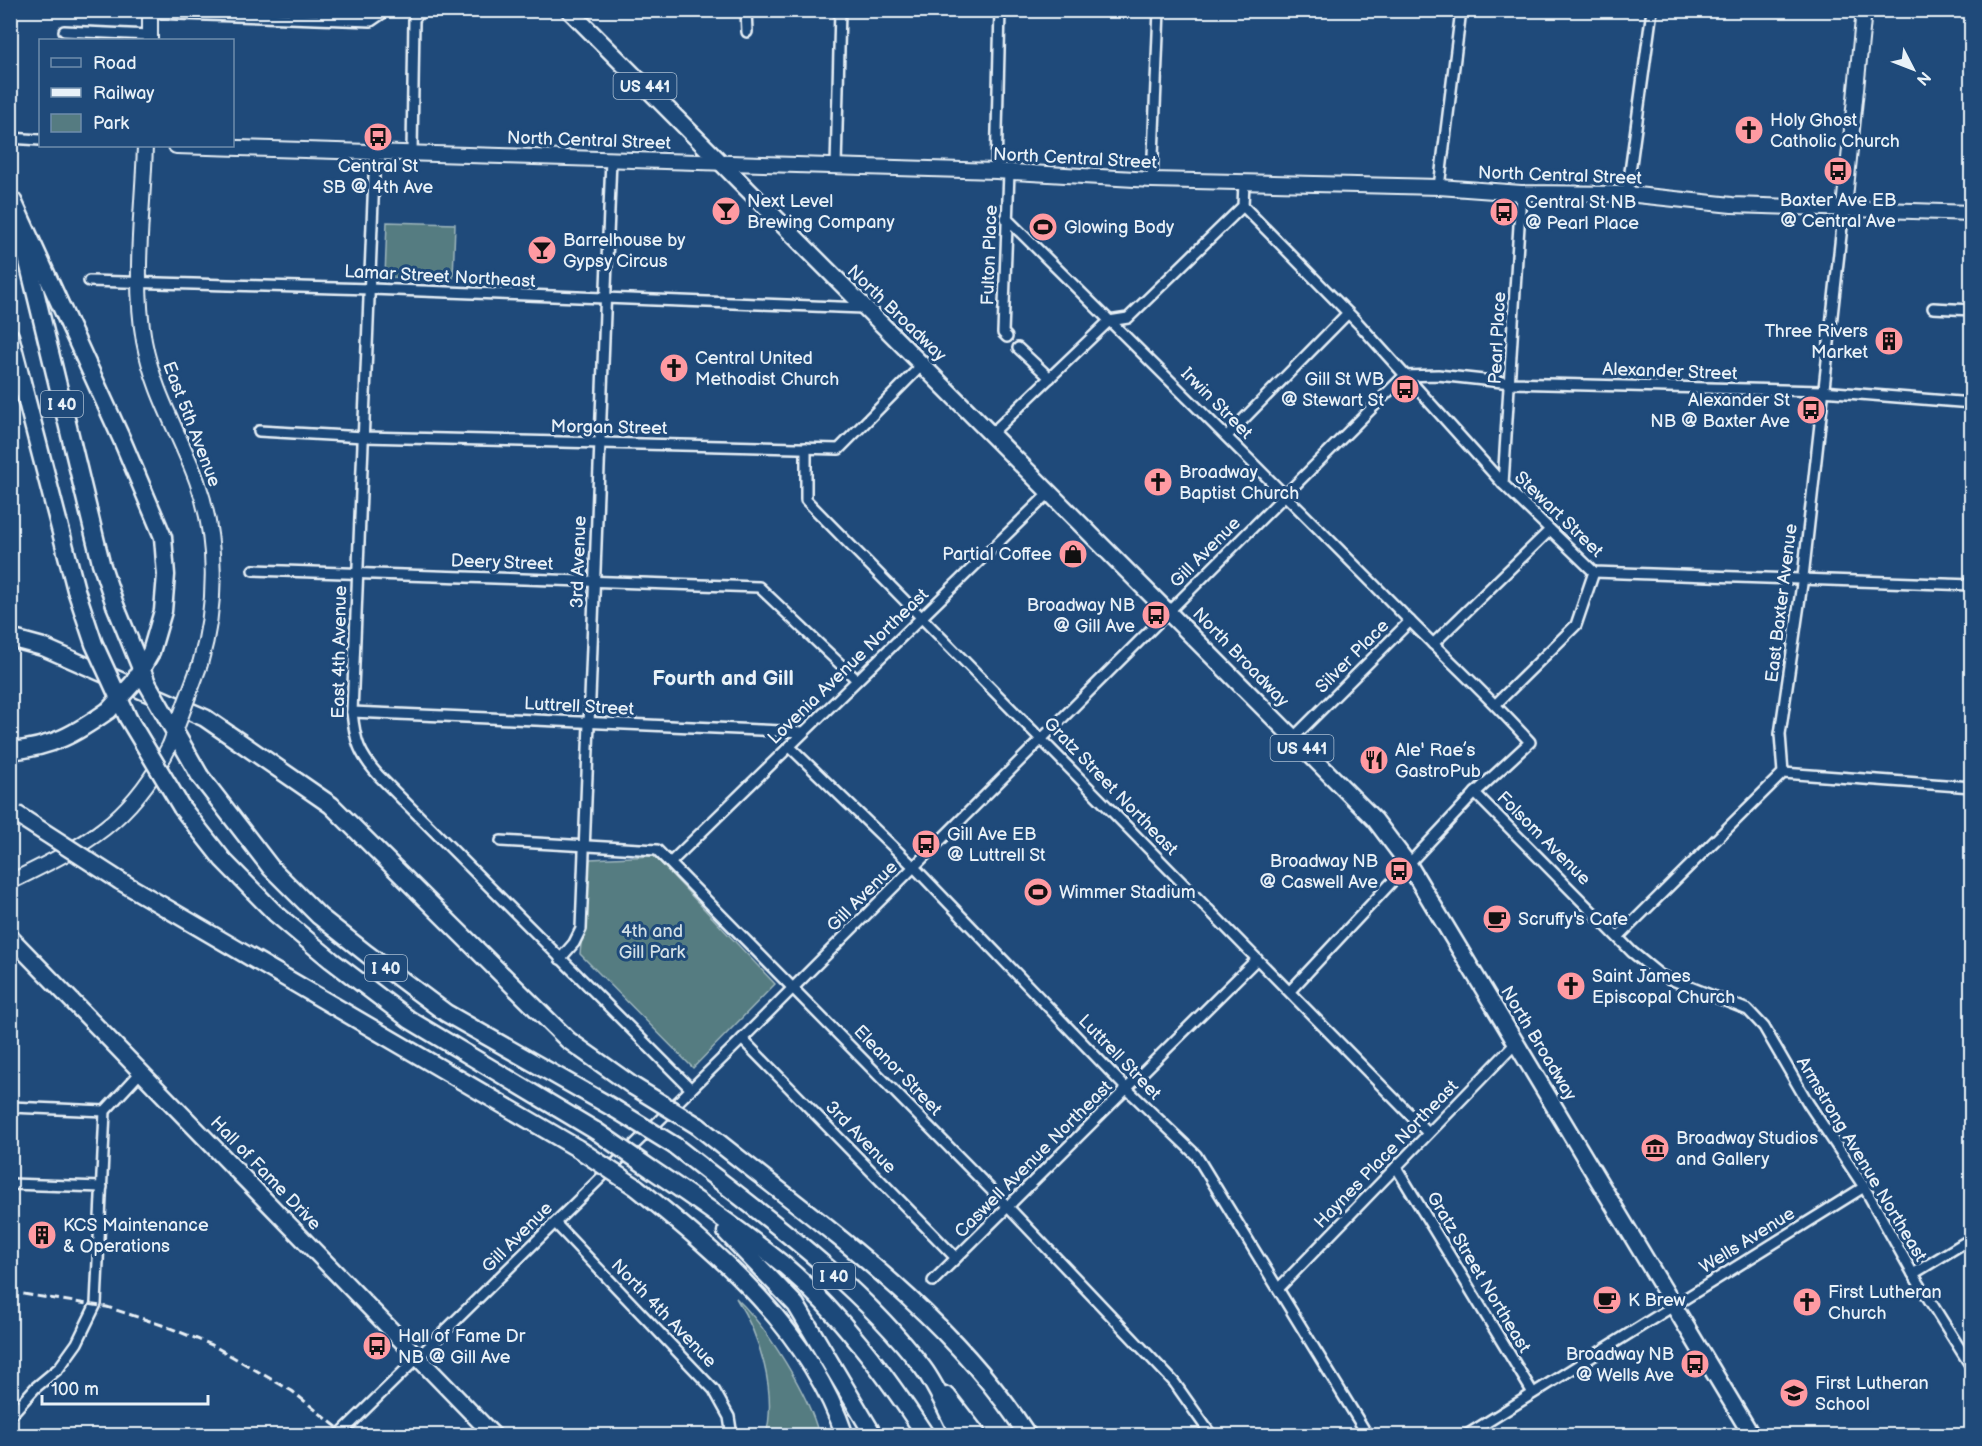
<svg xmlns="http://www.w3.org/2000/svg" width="1982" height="1446" viewBox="0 0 1982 1446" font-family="'Balsamiq Sans',sans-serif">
	<rect width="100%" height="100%" fill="#1f4a7a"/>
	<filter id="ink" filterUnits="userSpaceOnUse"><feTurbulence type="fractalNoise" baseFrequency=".0167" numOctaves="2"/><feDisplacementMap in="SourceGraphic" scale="12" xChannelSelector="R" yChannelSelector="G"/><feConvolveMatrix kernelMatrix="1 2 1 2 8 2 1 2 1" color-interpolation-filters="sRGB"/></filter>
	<g filter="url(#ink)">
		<g fill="#557b81" stroke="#9eb6bc" stroke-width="1.5">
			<polygon points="387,222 455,224 453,278 385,277"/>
			<polygon points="654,856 775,984 693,1068 580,954 590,859"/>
			<path d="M736,1298C767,1327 809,1395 819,1435H766C777,1391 760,1336 736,1298Z"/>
		</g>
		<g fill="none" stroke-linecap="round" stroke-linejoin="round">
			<g stroke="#e8f1f8" stroke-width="14">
				<g id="street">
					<polyline points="746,10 747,32"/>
					<polyline points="150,13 371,21 387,10"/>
					<polyline points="64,31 150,35"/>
					<polyline points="10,138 40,140"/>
					<path d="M375,152L352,712C355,741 359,754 379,776L691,1089"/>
					<polyline points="412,152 414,19 422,10"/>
					<polyline points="836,167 840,10"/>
					<polyline points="996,171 1000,10"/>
					<polyline points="1152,180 1159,10"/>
					<polyline points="1439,187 1461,10"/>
					<polyline points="1627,194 1652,10"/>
					<polyline points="1243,206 1359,324 1503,484 1594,572 1972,585"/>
					<path d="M1006,218C1137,348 1269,478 1399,610C1442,654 1489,696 1530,742L1475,793L1290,991"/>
					<polyline points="89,281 371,289 863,308"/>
					<polyline points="1933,308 1972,310"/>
					<polyline points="1007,337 1003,333 1009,172"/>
					<polyline points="1018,348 1050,378"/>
					<polyline points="259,431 364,437 839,449 922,365"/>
					<polyline points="991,434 1109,321 1128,318 1243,206 1244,182"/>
					<polyline points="1227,436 1348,313"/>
					<polyline points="806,448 806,500 1428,1133"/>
					<polyline points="1503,484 1521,193"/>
					<polyline points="253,570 759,587 857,680"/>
					<polyline points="1433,644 1550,530"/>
					<polyline points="1496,704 1576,625 1594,572"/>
					<polyline points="352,712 803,732"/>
					<polyline points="1292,739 1410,621"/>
					<polyline points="789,746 914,867 1127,1089 1196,1155 1368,1436"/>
					<polyline points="1783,773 1972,787"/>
					<polyline points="1475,793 1632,952 1660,975 1748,1010 1764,1027 1808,1103 1864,1187 1913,1274 1972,1368"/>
					<polyline points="501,841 657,850 1007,1206 1174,1382 1212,1436"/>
					<polyline points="671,862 1049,493"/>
					<polyline points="1618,937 1783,773 1780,734 1803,577 1844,208"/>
					<polyline points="560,959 574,943 581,929 611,159"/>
					<polyline points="742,1039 956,1258"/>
					<polyline points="10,1107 105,1111"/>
					<polyline points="1396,1167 1533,1393"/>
					<polyline points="10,1184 102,1187"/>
					<polyline points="555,1223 714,1390 729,1417 732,1436"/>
					<polyline points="1913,1274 1972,1238"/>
					<polyline points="933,1281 1257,959"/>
					<polyline points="1279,1288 1517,1042"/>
					<polyline points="10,1416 35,1388 59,1368 77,1343 96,1304 105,1111 141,1072"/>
					<polyline points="339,1435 742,1039 1404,376 1438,375 1511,383 1822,391 1972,403"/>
					<polyline points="1465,1436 1864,1187"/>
				</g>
			</g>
			<g stroke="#e8f1f8" stroke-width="18">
				<g id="secondary">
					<polyline points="150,40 150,10"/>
					<path d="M145,146C143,209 133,278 144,341C154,394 179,432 197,481C218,539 217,605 200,664"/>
					<polyline points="176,146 996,171 1152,180 1439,187 1521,193 1627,194 1732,205 1972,213"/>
					<polyline points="1844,208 1864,10"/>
					<path d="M10,882C85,845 131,823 170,745"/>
				</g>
			</g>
			<g stroke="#e8f1f8" stroke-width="20">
				<g id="primary">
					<polyline points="569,10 1375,820 1409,865 1752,1436"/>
					<polyline points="10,937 494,1436"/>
				</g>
			</g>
			<g stroke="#e8f1f8" stroke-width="21">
				<g id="highway">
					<polyline points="13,201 122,440 163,537 166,575 163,611 151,652"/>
					<polyline points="22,237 101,563 115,605"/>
					<polyline points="10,336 76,590"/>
					<polyline points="10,638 43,647 205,718 331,805 568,1040 633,1086"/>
					<path d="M10,751C53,747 75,734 109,710"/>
					<polyline points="200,776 271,868 319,916 367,954 446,1013 615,1109"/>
					<polyline points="182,808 223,860 275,913 331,960 410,1020 596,1131"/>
					<polyline points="120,881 577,1148"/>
					<path d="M698,1126C815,1221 945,1307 1028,1436"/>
					<path d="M675,1146C761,1214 856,1280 923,1368C938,1388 948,1414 960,1436"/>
					<path d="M651,1169C697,1200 742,1231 785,1266C840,1313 886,1375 926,1436"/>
					<path d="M636,1187C720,1255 809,1329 845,1436"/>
					<polyline points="726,1232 796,1305 874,1436"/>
					<polyline points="947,1396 978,1436"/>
				</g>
			</g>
			<use href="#street" stroke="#1f4a7a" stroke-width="9"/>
			<use href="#secondary" stroke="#1f4a7a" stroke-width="14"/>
			<use href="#primary" stroke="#1f4a7a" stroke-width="15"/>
			<use href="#highway" stroke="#1f4a7a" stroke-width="16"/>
			<polyline stroke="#e8f1f8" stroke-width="3" stroke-dasharray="9 4.5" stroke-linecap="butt" points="10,1292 107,1307 165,1326 212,1345 292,1391 348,1436"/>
			<g stroke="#e8f1f8" stroke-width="18" stroke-linecap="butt">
				<polyline id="secondary-bridge" points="170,745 200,664"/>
			</g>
			<g stroke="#e8f1f8" stroke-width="21" stroke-linecap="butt">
				<g id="highway-bridge">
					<polyline points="76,590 94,644 128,718 182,808"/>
					<polyline points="115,605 147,683 200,776"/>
					<polyline points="109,710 134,682 151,652"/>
					<polyline points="16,814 120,881"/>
					<polyline points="633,1086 698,1126"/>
					<polyline points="615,1109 675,1146"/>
					<polyline points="596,1131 651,1169"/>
					<polyline points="577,1148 636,1187"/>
				</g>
			</g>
			<use href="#secondary-bridge" stroke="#1f4a7a" stroke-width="14"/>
			<use href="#highway-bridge" stroke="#1f4a7a" stroke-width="16"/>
		</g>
	</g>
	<defs>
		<g id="church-disc" transform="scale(1.5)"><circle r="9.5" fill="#ff9aa2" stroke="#1f4a7a"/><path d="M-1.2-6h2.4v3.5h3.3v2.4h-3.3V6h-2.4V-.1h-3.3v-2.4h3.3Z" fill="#111"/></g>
		<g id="bus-disc" transform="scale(1.5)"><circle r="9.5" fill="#ff9aa2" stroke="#1f4a7a"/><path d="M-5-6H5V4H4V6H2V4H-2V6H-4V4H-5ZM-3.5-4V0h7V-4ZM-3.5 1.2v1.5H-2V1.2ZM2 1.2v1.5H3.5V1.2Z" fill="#111"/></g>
		<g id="bar-disc" transform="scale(1.5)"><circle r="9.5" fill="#ff9aa2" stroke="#1f4a7a"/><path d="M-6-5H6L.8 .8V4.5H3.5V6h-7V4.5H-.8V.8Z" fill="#111"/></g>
		<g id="stadium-disc" transform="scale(1.5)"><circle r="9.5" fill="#ff9aa2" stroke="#1f4a7a"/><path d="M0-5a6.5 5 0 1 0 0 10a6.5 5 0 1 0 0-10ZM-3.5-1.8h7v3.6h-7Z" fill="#111"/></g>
		<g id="building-disc" transform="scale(1.5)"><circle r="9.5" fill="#ff9aa2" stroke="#1f4a7a"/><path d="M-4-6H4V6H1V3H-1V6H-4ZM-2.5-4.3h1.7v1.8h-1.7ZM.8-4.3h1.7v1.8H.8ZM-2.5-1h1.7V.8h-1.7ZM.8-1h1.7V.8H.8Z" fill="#111"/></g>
		<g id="shop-disc" transform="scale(1.5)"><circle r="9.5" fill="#ff9aa2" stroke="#1f4a7a"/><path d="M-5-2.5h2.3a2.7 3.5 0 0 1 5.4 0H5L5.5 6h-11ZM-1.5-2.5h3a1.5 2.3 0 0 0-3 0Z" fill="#111"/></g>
		<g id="restaurant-disc" transform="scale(1.5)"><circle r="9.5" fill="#ff9aa2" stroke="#1f4a7a"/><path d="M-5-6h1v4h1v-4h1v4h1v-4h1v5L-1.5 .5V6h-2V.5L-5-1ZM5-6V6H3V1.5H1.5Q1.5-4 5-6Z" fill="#111"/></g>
		<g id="cafe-disc" transform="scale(1.5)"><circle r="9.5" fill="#ff9aa2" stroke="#1f4a7a"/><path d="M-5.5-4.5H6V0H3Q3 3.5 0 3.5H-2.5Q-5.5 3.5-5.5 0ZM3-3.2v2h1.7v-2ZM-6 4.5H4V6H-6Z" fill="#111"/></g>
		<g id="museum-disc" transform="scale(1.5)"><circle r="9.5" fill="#ff9aa2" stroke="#1f4a7a"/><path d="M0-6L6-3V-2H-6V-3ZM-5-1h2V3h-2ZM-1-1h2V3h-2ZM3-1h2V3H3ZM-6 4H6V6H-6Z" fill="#111"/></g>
		<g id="school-disc" transform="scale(1.5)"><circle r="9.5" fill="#ff9aa2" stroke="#1f4a7a"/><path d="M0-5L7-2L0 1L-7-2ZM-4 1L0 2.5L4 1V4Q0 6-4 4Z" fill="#111"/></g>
	</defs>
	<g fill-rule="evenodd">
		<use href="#church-disc" x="1749" y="130"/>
		<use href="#bus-disc" x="378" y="137"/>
		<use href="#bus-disc" x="1838" y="171"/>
		<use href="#bar-disc" x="726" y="211"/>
		<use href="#bus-disc" x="1504" y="212"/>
		<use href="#stadium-disc" x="1043" y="227"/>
		<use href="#bar-disc" x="542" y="250"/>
		<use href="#building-disc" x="1889" y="341"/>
		<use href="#church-disc" x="674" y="368"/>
		<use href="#bus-disc" x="1405" y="389"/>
		<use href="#bus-disc" x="1811" y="410"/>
		<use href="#church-disc" x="1158" y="482"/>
		<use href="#shop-disc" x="1073" y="554"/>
		<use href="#bus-disc" x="1156" y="615"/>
		<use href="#restaurant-disc" x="1374" y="760"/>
		<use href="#bus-disc" x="926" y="844"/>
		<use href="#bus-disc" x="1399" y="871"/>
		<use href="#stadium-disc" x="1038" y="892"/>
		<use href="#cafe-disc" x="1497" y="919"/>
		<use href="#church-disc" x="1571" y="986"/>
		<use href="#museum-disc" x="1655" y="1148"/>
		<use href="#building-disc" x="42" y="1235"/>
		<use href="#cafe-disc" x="1607" y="1300"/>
		<use href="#church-disc" x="1807" y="1302"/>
		<use href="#bus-disc" x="377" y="1346"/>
		<use href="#bus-disc" x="1695" y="1364"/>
		<use href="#school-disc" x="1794" y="1393"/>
	</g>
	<g text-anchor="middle" stroke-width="6" stroke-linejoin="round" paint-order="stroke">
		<g fill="#1f4a7a" stroke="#acbfd2" stroke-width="1.5">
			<rect x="613.5" y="73" width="63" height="26" rx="4.5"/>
			<rect x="41" y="391" width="42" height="26" rx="4.5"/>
			<rect x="1270.5" y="735" width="63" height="26" rx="4.5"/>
			<rect x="365" y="955" width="42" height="26" rx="4.5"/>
			<rect x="813" y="1263" width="42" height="26" rx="4.5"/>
		</g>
		<g font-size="16" font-weight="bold" fill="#e8f1f8">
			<text x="645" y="92">US 441</text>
			<text x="62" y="410">I 40</text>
			<text x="1302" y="754">US 441</text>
			<text x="386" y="974">I 40</text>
			<text x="834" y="1282">I 40</text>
		</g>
		<g font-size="18" fill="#e8f1f8" stroke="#1f4a7a" text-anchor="start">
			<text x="1770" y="126">Holy Ghost<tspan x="1770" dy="21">Catholic Church</tspan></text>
			<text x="378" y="172" text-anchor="middle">Central St<tspan x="378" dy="21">SB @ 4th Ave</tspan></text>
			<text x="1838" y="206" text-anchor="middle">Baxter Ave EB<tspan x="1838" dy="21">@ Central Ave</tspan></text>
			<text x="747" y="207">Next Level<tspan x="747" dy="21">Brewing Company</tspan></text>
			<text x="1525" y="208">Central St NB<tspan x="1525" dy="21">@ Pearl Place</tspan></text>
			<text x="1064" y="233">Glowing Body</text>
			<text x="563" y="246">Barrelhouse by<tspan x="563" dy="21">Gypsy Circus</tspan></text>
			<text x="1868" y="337" text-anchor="end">Three Rivers<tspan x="1868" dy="21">Market</tspan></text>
			<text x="695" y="364">Central United<tspan x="695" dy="21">Methodist Church</tspan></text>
			<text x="1384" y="385" text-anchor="end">Gill St WB<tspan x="1384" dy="21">@ Stewart St</tspan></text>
			<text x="1790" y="406" text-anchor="end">Alexander St<tspan x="1790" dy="21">NB @ Baxter Ave</tspan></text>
			<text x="1179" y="478">Broadway<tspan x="1179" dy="21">Baptist Church</tspan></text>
			<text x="1052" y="560" text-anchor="end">Partial Coffee</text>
			<text x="1135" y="611" text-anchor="end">Broadway NB<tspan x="1135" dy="21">@ Gill Ave</tspan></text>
			<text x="1395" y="756">Ale' Rae’s<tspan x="1395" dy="21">GastroPub</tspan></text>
			<text x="947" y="840">Gill Ave EB<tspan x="947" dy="21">@ Luttrell St</tspan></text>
			<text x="1378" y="867" text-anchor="end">Broadway NB<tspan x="1378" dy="21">@ Caswell Ave</tspan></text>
			<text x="1059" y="898">Wimmer Stadium</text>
			<text x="1518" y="925">Scruffy's Cafe</text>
			<text x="1592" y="982">Saint James<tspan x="1592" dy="21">Episcopal Church</tspan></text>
			<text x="1676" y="1144">Broadway Studios<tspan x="1676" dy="21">and Gallery</tspan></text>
			<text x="63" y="1231">KCS Maintenance<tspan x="63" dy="21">&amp; Operations</tspan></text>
			<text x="1828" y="1298">First Lutheran<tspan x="1828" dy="21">Church</tspan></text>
			<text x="1628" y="1306">K Brew</text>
			<text x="398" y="1342">Hall of Fame Dr<tspan x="398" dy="21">NB @ Gill Ave</tspan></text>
			<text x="1674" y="1360" text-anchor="end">Broadway NB<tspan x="1674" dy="21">@ Wells Ave</tspan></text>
			<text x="1815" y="1389">First Lutheran<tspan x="1815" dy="21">School</tspan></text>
		</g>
		<g font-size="18" fill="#e8f1f8" stroke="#1f4a7a">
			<text transform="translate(589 140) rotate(2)" y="6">North Central Street</text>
			<text transform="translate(1075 158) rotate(3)" y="6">North Central Street</text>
			<text transform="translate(1560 175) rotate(2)" y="6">North Central Street</text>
			<text transform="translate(989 255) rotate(-88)" y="6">Fulton Place</text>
			<text transform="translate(440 276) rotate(3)" y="6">Lamar Street Northeast</text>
			<text transform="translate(897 313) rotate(44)" y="6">North Broadway</text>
			<text transform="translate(1497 338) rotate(-87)" y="6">Pearl Place</text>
			<text transform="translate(1670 371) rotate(2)" y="6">Alexander Street</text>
			<text transform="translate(1217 403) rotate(45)" y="6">Irwin Street</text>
			<text transform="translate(192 424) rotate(69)" y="6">East 5th Avenue</text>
			<text transform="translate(609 427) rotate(1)" y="6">Morgan Street</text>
			<text transform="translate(1559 514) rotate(44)" y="6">Stewart Street</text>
			<text transform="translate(1205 552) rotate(-45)" y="6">Gill Avenue</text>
			<text transform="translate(502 562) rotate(2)" y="6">Deery Street</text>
			<text transform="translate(578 562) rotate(-88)" y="6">3rd Avenue</text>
			<text transform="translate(1781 603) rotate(-83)" y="6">East Baxter Avenue</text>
			<text transform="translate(339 652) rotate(-89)" y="6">East 4th Avenue</text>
			<text transform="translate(1352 656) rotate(-45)" y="6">Silver Place</text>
			<text transform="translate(1241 657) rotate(46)" y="6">North Broadway</text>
			<text transform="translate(848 666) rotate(-44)" y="6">Lovenia Avenue Northeast</text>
			<text transform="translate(579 706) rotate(3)" y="6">Luttrell Street</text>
			<text transform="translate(1111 786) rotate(46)" y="6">Gratz Street Northeast</text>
			<text transform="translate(1544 838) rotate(45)" y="6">Folsom Avenue</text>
			<text transform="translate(862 896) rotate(-45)" y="6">Gill Avenue</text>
			<text transform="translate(1539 1043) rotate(59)" y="6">North Broadway</text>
			<text transform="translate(1120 1057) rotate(46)" y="6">Luttrell Street</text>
			<text transform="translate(898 1070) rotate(46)" y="6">Eleanor Street</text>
			<text transform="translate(861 1137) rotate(46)" y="6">3rd Avenue</text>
			<text transform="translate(1386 1154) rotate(-46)" y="6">Haynes Place Northeast</text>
			<text transform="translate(1033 1159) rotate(-45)" y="6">Caswell Avenue Northeast</text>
			<text transform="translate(1862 1159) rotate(59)" y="6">Armstrong Avenue Northeast</text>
			<text transform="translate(266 1173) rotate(46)" y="6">Hall of Fame Drive</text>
			<text transform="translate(517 1237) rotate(-45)" y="6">Gill Avenue</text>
			<text transform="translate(1747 1240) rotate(-32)" y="6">Wells Avenue</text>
			<text transform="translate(1479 1272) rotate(59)" y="6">Gratz Street Northeast</text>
			<text transform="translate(664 1313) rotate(46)" y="6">North 4th Avenue</text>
		</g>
		<g font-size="18" fill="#d2dfe6" stroke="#1f4a7a">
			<text x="652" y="937">4th and<tspan x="652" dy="21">Gill Park</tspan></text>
		</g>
		<g font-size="21" font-weight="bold" fill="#e8f1f8" stroke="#1f4a7a">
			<text x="723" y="685">Fourth and Gill</text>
		</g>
	</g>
	<rect width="1982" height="1446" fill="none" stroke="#1f4a7a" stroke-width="36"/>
	<rect x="18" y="18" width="1946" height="1410" fill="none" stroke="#e8f1f8" stroke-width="2" filter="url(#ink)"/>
	<rect x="39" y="39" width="195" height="108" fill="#1f4a7a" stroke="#6f8dac" stroke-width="1.5"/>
	<rect x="51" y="58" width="30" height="9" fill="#1f4a7a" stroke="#6f8dac" stroke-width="1.5"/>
	<text x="93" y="69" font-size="18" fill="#e8f1f8">Road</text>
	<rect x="51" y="88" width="30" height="9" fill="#e8f1f8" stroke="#6f8dac" stroke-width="1.5"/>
	<text x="93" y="99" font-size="18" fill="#e8f1f8">Railway</text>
	<rect x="51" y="114" width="30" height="18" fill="#557b81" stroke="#6f8dac" stroke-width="1.5"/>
	<text x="93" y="129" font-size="18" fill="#e8f1f8">Park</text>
	<g transform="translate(1913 69) rotate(132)" stroke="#1f4a7a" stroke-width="4.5" paint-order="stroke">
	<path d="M0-4.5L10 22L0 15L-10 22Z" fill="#e8f1f8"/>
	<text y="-9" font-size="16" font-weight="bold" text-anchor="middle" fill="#e8f1f8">N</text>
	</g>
	<path d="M42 1395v9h166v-9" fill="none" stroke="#e8f1f8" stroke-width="3"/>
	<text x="51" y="1395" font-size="18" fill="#e8f1f8" stroke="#1f4a7a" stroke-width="4.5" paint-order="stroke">100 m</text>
</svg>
